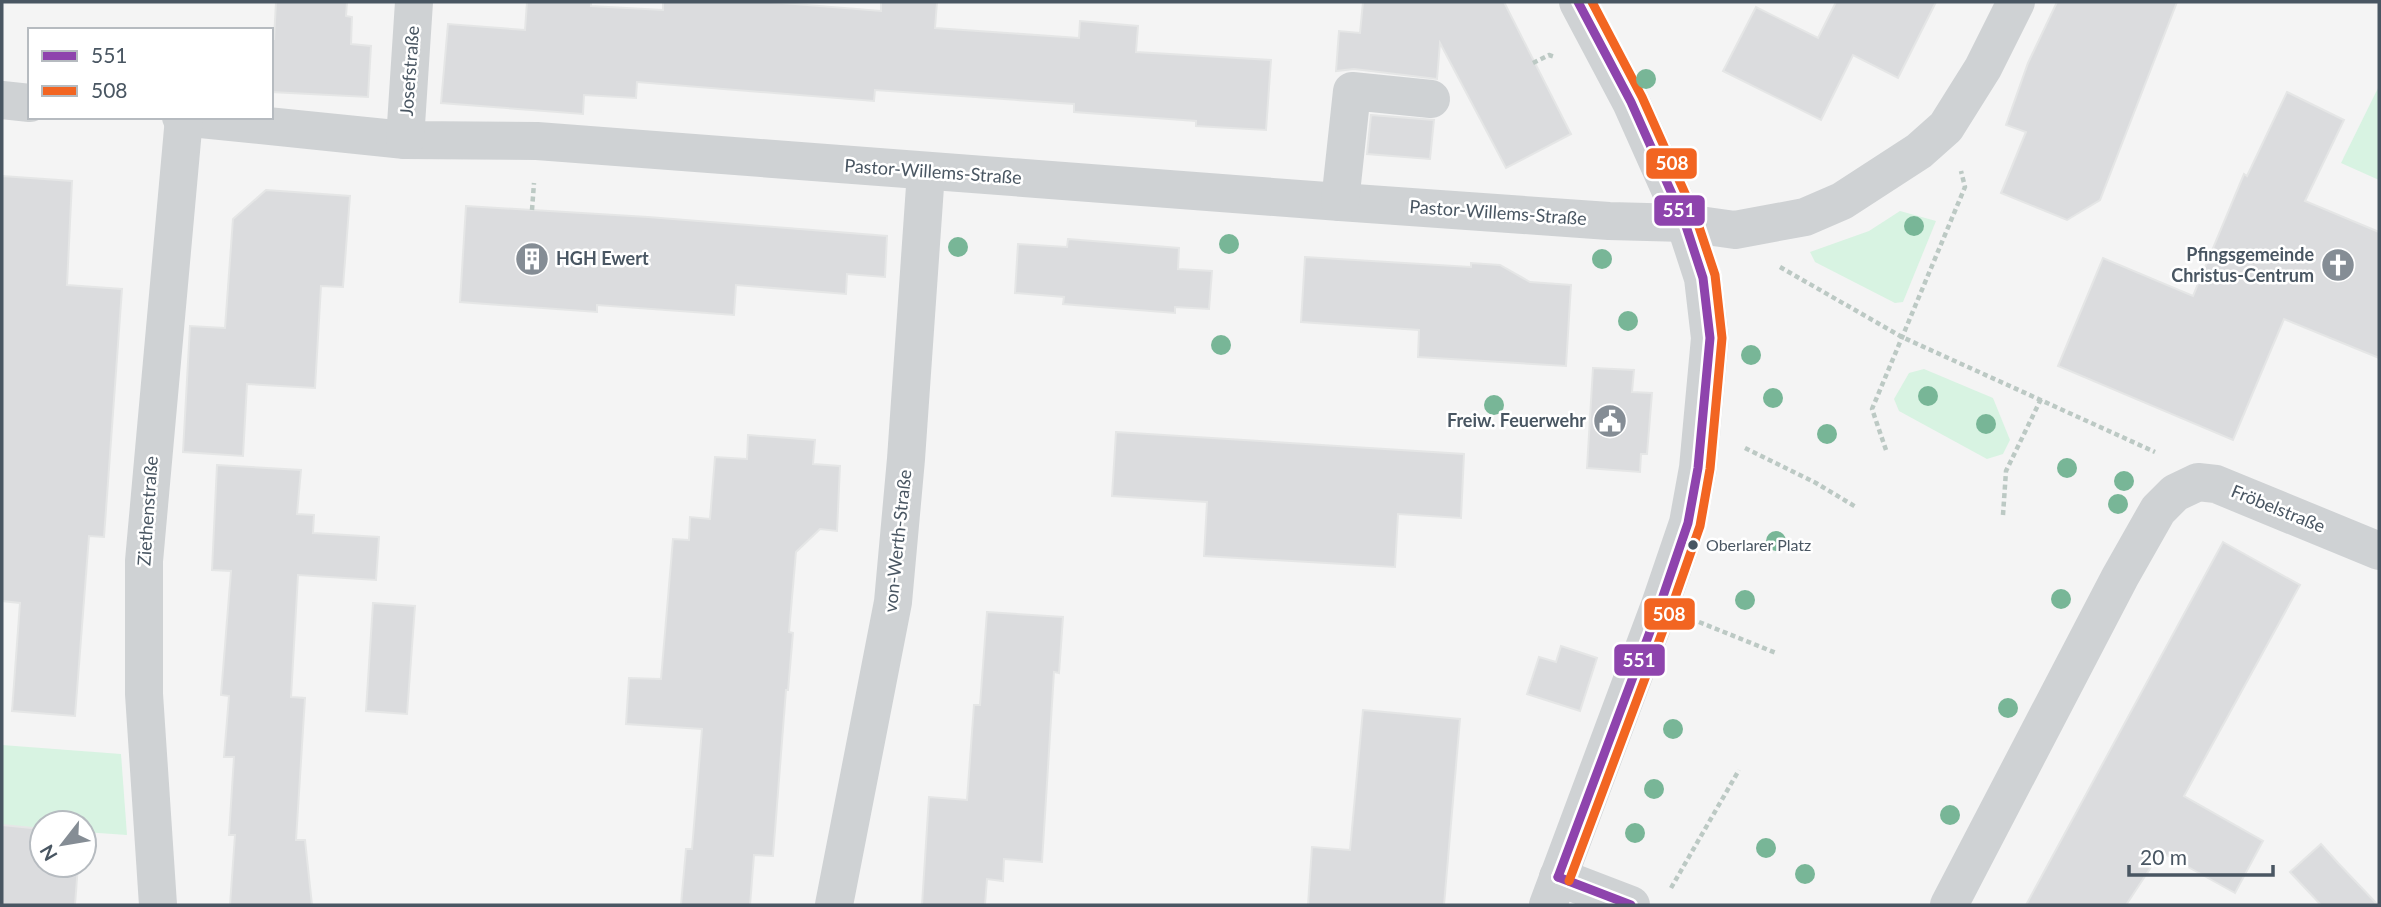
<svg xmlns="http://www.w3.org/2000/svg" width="2381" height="907" viewBox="0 0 2381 907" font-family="Lato,sans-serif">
	<rect width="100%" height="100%" fill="#f4f4f4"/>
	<g fill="#d8f3e2">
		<polygon points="2379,86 2379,180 2341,163"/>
		<polygon points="1900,211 1936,221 1903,302 1895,303 1815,262 1810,252 1869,231"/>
		<polygon points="1924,369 1993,398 2010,440 2003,454 1987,459 1899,411 1894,399 1909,373"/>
		<polygon points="2,745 121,754 127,835 84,832 84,823 42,823 42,828 2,825"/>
	</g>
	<g fill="#dbdcde" stroke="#e5e6e6" stroke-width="2">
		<polygon points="276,2 347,2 346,16 352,17 351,44 371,46 368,97 271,92 271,39 274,39"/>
		<polygon points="527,2 591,2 591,6 663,10 663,2 770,2 881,11 881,2 937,2 935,28 1079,38 1080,21 1138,26 1136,52 1271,60 1266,130 1196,126 1196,121 1074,112 1074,104 875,90 874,101 637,82 636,98 584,95 583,114 441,103 448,24 525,30"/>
		<polygon points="1363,2 1504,2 1571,134 1506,168 1440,43 1437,79 1354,69 1336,71 1339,31 1360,33"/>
		<polygon points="1836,2 1936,2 1898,78 1853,55 1821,120 1723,71 1756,7 1818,38"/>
		<polygon points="2057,2 2177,2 2100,200 2067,220 2001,193 2026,132 2006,125 2028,63"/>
		<polygon points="2287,92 2344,120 2305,201 2379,232 2379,358 2284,319 2233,440 2058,366 2103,258 2193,296 2244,174 2247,176"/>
		<polygon points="1371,115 1434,120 1430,159 1367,154"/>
		<polygon points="2,176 72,181 67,285 122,289 104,537 89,536 75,716 12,711 20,603 2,601"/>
		<polygon points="266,190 350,196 343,287 321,286 315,388 247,384 243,456 183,452 190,326 225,328 233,219"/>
		<polygon points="466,206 648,217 887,236 885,277 847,274 846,294 736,285 734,315 597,305 597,312 460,302"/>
		<polygon points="1068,239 1179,248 1178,269 1212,271 1209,309 1175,307 1175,313 1063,304 1064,297 1015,293 1018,244 1067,247"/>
		<polygon points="1305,257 1471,267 1471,263 1500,265 1530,282 1571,285 1566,366 1418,357 1419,330 1301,322"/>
		<polygon points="1593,368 1634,370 1632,392 1652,393 1647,454 1641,454 1640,472 1587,468"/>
		<polygon points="1116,432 1464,454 1461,518 1398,514 1395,567 1204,556 1207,502 1112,496"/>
		<polygon points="748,435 815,440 813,464 840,466 837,531 820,529 796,552 789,632 793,633 788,690 786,690 773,856 754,855 750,905 681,905 686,849 692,849 702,729 626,724 629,678 661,679 673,539 689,540 690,517 710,519 715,457 747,459"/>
		<polygon points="217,465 301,470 297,514 314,515 313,533 379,537 376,580 298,575 291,697 305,698 296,840 305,840 312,905 230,905 235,835 229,835 234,757 224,757 229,696 221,695 231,571 212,570"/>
		<polygon points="2223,542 2300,585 2184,796 2263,841 2235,893 2161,852 2126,905 2026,905"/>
		<polygon points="373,603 415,606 407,714 366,711"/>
		<polygon points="987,612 1063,617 1059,673 1054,672 1042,862 1004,859 1003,881 987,879 985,905 922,905 929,797 967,800 974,705 980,705"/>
		<polygon points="1561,646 1597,658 1580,711 1527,694 1539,657 1556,662"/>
		<polygon points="1363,710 1460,719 1444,905 1308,905 1312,847 1350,850"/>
		<polygon points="2,825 42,829 42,865 78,865 75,905 2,905"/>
		<polygon points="2321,844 2338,863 2378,905 2321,905 2290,872"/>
	</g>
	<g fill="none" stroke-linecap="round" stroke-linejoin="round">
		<g stroke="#bcc9c4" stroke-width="4.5" stroke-dasharray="5 3.5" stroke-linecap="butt">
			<polyline points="1533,63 1549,55 1555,57"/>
			<polyline points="532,210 534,183"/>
			<polyline points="1780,267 1902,337 2155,452"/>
			<polyline points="1745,448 1816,483 1856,507"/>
			<polyline points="1886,450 1872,409 1965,187 1961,171"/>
			<polyline points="2003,515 2006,471 2041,399"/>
			<polyline points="1699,622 1776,653"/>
			<polyline points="1671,888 1739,770"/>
		</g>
		<g stroke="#cfd2d4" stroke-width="38">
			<polyline points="2,100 30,103"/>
			<polyline points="181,117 405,140 537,141 1340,202 1609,221 1685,223 1735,230 1805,217 1842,201 1919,151 1946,127 1983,68 2016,2"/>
			<polyline points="405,140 414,2"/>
			<polyline points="1340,202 1352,91 1431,99"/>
			<polyline points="1558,877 1631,905"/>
			<polyline points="158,905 144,694 144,561 184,118"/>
			<polyline points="834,905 893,602 906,459 926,172"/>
			<polyline points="1548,905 1660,605 1688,523 1698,468 1710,338 1703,278 1685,223 1631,102 1578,2"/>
			<polyline points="1949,905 2120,577 2158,510 2175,493 2198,482 2216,484 2379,551"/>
		</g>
		<g stroke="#fff" stroke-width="14">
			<g id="bus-1">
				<polyline points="1558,877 1660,605 1688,523 1698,468 1710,338 1703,278 1685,223 1631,102 1578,2"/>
				<polyline points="1558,877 1631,905"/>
			</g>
		</g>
		<g stroke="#fff" stroke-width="14">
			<polyline id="bus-2" points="1569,881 1671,609 1700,526 1710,469 1722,338 1715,275 1696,218 1642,97 1592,2"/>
		</g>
		<use href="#bus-1" stroke="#8e44ad" stroke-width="9"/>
		<use href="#bus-2" stroke="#f26522" stroke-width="9"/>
	</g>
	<g fill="#78b697">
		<circle cx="1646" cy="79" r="10"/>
		<circle cx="1914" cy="226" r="10"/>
		<circle cx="1229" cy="244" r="10"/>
		<circle cx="958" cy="247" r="10"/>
		<circle cx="1602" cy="259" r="10"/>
		<circle cx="1628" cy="321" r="10"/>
		<circle cx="1221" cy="345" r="10"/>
		<circle cx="1751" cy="355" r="10"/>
		<circle cx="1928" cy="396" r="10"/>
		<circle cx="1773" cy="398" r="10"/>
		<circle cx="1494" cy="405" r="10"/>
		<circle cx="1986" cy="424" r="10"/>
		<circle cx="1827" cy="434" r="10"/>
		<circle cx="2067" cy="468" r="10"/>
		<circle cx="2124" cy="481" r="10"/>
		<circle cx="2118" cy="504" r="10"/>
		<circle cx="1776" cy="541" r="10"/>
		<circle cx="2061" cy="599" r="10"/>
		<circle cx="1745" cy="600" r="10"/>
		<circle cx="2008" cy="708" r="10"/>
		<circle cx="1673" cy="729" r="10"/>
		<circle cx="1654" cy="789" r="10"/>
		<circle cx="1950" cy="815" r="10"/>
		<circle cx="1635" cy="833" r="10"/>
		<circle cx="1766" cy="848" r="10"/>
		<circle cx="1805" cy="874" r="10"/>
	</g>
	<defs>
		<g id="building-disc" transform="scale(1.75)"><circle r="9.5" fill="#858d95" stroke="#fff"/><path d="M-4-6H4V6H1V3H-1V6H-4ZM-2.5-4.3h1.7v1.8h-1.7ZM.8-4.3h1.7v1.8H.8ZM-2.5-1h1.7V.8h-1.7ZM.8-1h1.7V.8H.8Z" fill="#fff"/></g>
		<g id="church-disc" transform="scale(1.75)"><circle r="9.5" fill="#858d95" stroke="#fff"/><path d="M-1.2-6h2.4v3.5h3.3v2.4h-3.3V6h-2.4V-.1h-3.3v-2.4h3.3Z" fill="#fff"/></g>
		<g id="civic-disc" transform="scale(1.75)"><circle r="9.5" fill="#858d95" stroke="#fff"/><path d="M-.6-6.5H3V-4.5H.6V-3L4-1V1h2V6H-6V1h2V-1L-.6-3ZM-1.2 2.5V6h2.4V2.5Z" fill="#fff"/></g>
	</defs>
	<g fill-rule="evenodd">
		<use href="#building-disc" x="532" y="259"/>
		<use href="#church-disc" x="2338" y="265"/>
		<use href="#civic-disc" x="1610" y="421"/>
	</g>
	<circle fill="#495662" stroke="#fff" stroke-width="2.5" cx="1693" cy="545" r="6"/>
	<g text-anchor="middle" stroke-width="5" stroke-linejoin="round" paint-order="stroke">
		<g font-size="16" fill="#495662" stroke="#fff" text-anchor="start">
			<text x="1706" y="551">Oberlarer Platz</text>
		</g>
		<g font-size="18" fill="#495662" stroke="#fff">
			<text transform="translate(410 71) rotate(-86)" y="6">Josefstraße</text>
			<text transform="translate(933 172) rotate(4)" y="6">Pastor-Willems-Straße</text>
			<text transform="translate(1498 213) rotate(4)" y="6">Pastor-Willems-Straße</text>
			<text transform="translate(2278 509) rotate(22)" y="6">Fröbelstraße</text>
			<text transform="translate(148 511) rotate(-86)" y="6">Ziethenstraße</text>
			<text transform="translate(898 541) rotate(-84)" y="6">von-Werth-Straße</text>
		</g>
		<g font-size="18" font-weight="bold" fill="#495662" stroke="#fff" text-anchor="end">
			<text x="2314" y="261">Pfingsgemeinde<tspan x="2314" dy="21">Christus-Centrum</tspan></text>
			<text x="556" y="265" text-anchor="start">HGH Ewert</text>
			<text x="1586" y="427">Freiw. Feuerwehr</text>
		</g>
	</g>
	<g stroke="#fff" stroke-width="2.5">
		<rect x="1645" y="147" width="53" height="33" rx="7" fill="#f26522"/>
		<rect x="1653" y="194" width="53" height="33" rx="7" fill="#8e44ad"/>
		<rect x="1643" y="597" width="53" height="34" rx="7" fill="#f26522"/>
		<rect x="1613" y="643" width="53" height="34" rx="7" fill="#8e44ad"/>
	</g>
	<g font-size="19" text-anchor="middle" font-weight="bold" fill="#fff">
		<text x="1672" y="170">508</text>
		<text x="1679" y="217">551</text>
		<text x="1669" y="621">508</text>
		<text x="1639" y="667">551</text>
	</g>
	<rect width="2381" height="907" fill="none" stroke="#495662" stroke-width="7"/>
	<rect x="28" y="28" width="245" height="91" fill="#ffffff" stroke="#b6bbc0" stroke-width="2"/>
	<rect x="42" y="51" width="35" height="10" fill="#8e44ad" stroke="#b6bbc0" stroke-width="2"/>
	<text x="91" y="63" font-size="21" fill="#495662">551</text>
	<rect x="42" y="86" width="35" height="10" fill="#f26522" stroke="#b6bbc0" stroke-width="2"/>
	<text x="91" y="98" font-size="21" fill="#495662">508</text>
	<g transform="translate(63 844) rotate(239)"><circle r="33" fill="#ffffff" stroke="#b6bbc0" stroke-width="2"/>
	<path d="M0-5L12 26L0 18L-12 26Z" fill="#858d95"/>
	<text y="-10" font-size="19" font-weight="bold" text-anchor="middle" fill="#495662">N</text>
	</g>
	<path d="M2129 865v10h144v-10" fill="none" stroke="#495662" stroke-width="3.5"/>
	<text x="2140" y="865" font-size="21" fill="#495662" stroke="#ffffff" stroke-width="5" paint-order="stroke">20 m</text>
</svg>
